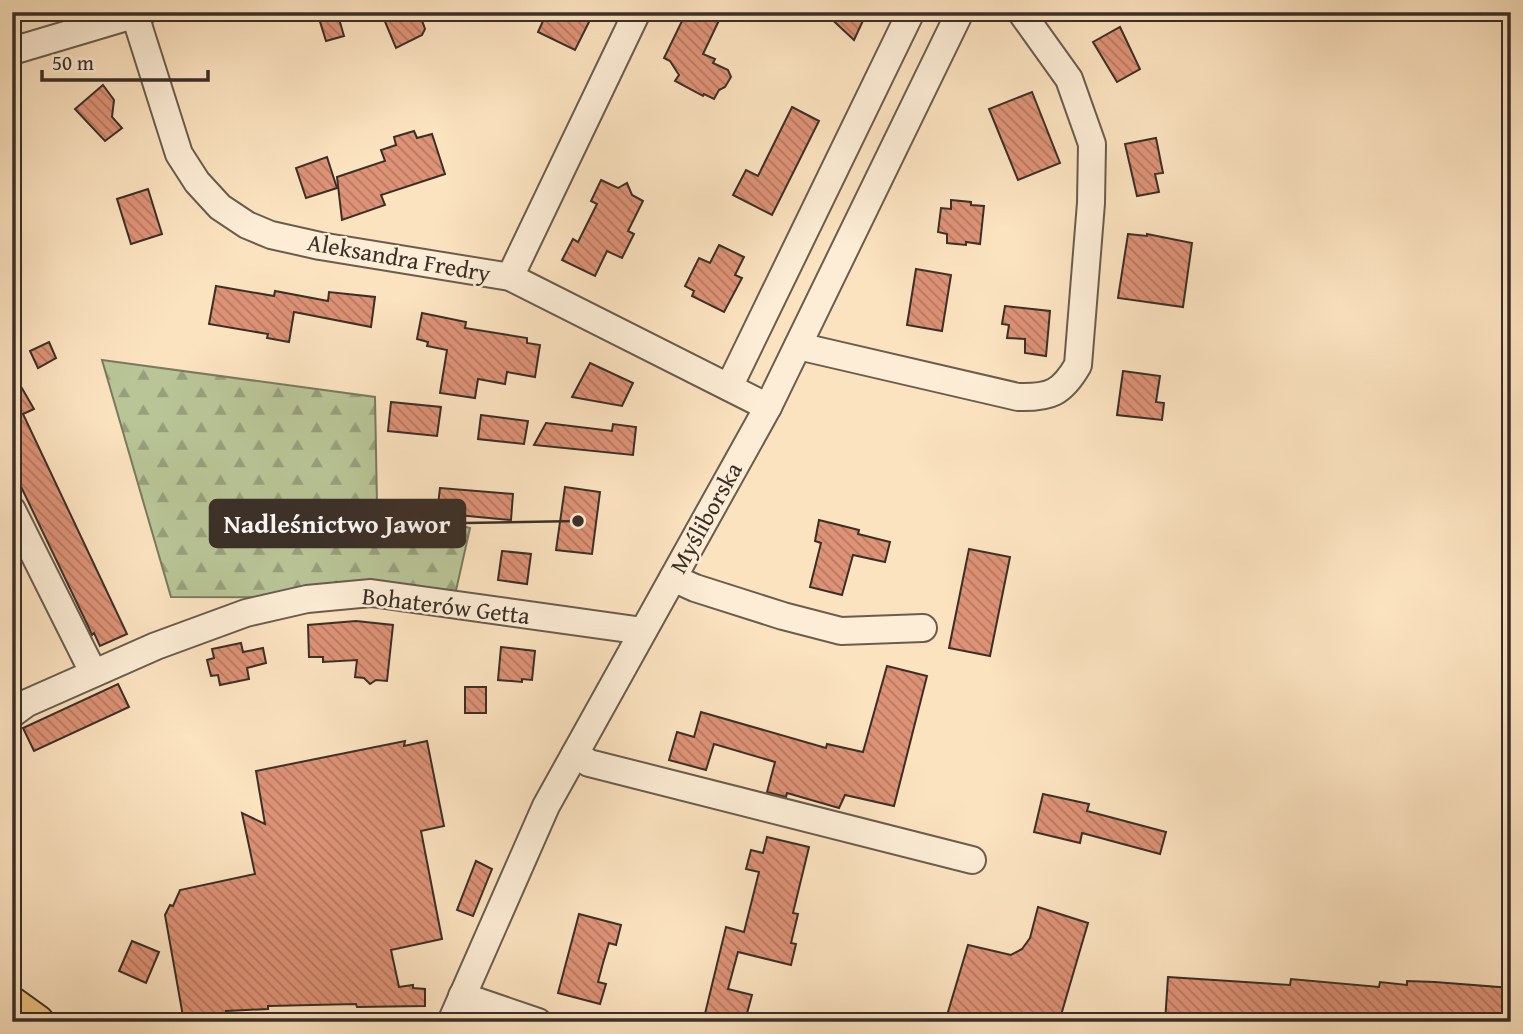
<svg xmlns="http://www.w3.org/2000/svg" width="1523" height="1034" viewBox="0 0 1523 1034" font-family="'Gentium Book Plus',serif">
	<defs>
		<pattern id="forest-firs" width="22" height="20" patternUnits="userSpaceOnUse" patternTransform="scale(1.75)"><rect width="22" height="20" fill="#b9c597"/><path d="M5 1l3.5 6h-7zM16 11l3.5 6h-7z" fill="#97a07b"/></pattern>
		<pattern id="building-back-hatch" width="6" height="6" patternUnits="userSpaceOnUse" patternTransform="scale(1.75)"><rect width="6" height="6" fill="#de9276"/><path d="M-1 5l2 2M0 0l6 6M5-1l2 2" fill="none" stroke="#b57861"/></pattern>
	</defs>
	<rect width="100%" height="100%" fill="#fce3c0"/>
	<filter id="stains"><feTurbulence type="fractalNoise" baseFrequency=".00286" numOctaves="4"/><feColorMatrix values="0 0 0 0 .2 0 0 0 0 .09 0 0 0 0 .02 0 0 0 .5 -.17"/></filter>
	<radialGradient id="worn" r=".72"><stop offset=".6" stop-color="#630" stop-opacity="0"/><stop offset="1" stop-color="#630" stop-opacity=".3"/></radialGradient>
	<polygon fill="url(#forest-firs)" stroke="#7a7a60" stroke-width="2" points="102,360 375,397 377,505 470,528 453,604 401,598 171,597"/>
	<g fill="none" stroke-linecap="round" stroke-linejoin="round">
		<polyline stroke="#77857b" stroke-width="7" points="1500,12 1511,25"/>
	</g>
	<g fill="url(#building-back-hatch)" stroke="#3a2f28" stroke-width="2">
		<polygon points="317,12 337,12 344,36 326,41"/>
		<polygon points="381,12 419,12 425,29 422,35 396,48"/>
		<polygon points="547,12 594,12 575,50 538,32"/>
		<polygon points="690,12 723,12 703,54 715,59 713,63 728,70 731,77 725,87 719,90 714,99 704,94 703,96 675,81 679,75 670,61 664,58 683,19 686,21"/>
		<polygon points="824,12 867,12 854,40"/>
		<polygon points="1120,27 1140,69 1117,82 1093,42"/>
		<polygon points="103,85 114,100 112,117 122,128 105,141 75,109"/>
		<polygon points="1032,92 1060,163 1018,180 989,109"/>
		<polygon points="792,107 819,121 772,215 733,195 746,170 758,176"/>
		<polygon points="414,131 417,138 432,134 445,174 381,195 385,205 342,220 337,177 385,161 381,150 396,145 394,137"/>
		<polygon points="1156,138 1163,173 1155,174 1159,192 1137,196 1125,144"/>
		<polygon points="327,157 337,188 306,198 296,168"/>
		<polygon points="601,180 618,188 627,183 632,195 643,201 628,231 634,234 622,258 607,251 595,276 562,260 573,239 578,242 597,204 591,201"/>
		<polygon points="148,189 162,234 131,244 117,199"/>
		<polygon points="951,200 971,202 971,205 984,206 980,244 966,242 966,245 947,243 947,234 938,232 941,208 951,209"/>
		<polygon points="1128,234 1147,236 1147,234 1192,243 1183,307 1118,298"/>
		<polygon points="719,245 744,257 735,275 742,278 724,312 692,296 694,291 685,286 699,258 710,263"/>
		<polygon points="916,269 951,275 942,331 907,325"/>
		<polygon points="216,286 274,296 275,291 328,301 329,292 375,297 371,327 294,312 289,342 267,338 268,334 209,324"/>
		<polygon points="1005,306 1050,311 1046,356 1025,353 1025,339 1007,338 1009,325 1002,324"/>
		<polygon points="422,313 466,322 465,328 527,338 527,343 540,345 535,377 507,372 505,384 478,379 475,398 440,393 447,350 427,346 428,342 417,339"/>
		<polygon points="49,342 56,358 38,368 30,351"/>
		<polygon points="590,363 633,383 622,406 572,397"/>
		<polygon points="12,371 34,409 23,414 127,634 100,646 94,633 92,635 89,628 12,468"/>
		<polygon points="1123,371 1160,376 1156,402 1164,403 1162,420 1117,415"/>
		<polygon points="391,402 441,407 437,436 388,431"/>
		<polygon points="481,415 528,421 524,444 478,439"/>
		<polygon points="546,423 612,431 613,424 636,427 633,455 534,445"/>
		<polygon points="565,487 600,492 592,554 556,550"/>
		<polygon points="440,488 513,494 511,520 437,513"/>
		<polygon points="819,520 859,530 858,534 890,542 885,562 853,555 842,595 810,587 821,543 815,541"/>
		<polygon points="969,549 1010,557 990,656 949,648"/>
		<polygon points="502,551 531,554 527,584 498,580"/>
		<polygon points="356,621 393,625 387,681 376,680 370,684 364,678 355,677 357,660 323,662 323,657 309,657 308,625"/>
		<polygon points="241,643 243,652 263,648 266,663 247,668 249,679 220,685 218,675 211,676 207,660 214,658 212,649"/>
		<polygon points="501,647 535,651 532,680 522,679 522,682 498,680"/>
		<polygon points="887,666 927,676 894,806 845,795 839,808 787,793 786,797 767,792 775,762 714,744 706,770 669,760 677,732 694,737 701,712 826,748 827,744 863,752"/>
		<polygon points="118,684 129,707 34,751 23,728"/>
		<rect x="465" y="687" width="21" height="26"/>
		<polygon points="405,741 404,746 427,741 444,826 421,831 442,939 391,950 399,987 413,985 413,988 425,989 425,1006 357,1007 356,1004 268,1006 268,1009 226,1011 227,1022 184,1022 165,915 170,905 173,906 180,890 255,874 242,813 265,824 256,771"/>
		<polygon points="1043,794 1089,804 1087,811 1166,832 1160,854 1082,833 1080,843 1034,832"/>
		<polygon points="767,837 809,847 793,913 798,914 791,943 796,944 791,965 738,952 728,989 752,995 746,1017 740,1016 739,1022 703,1022 726,927 744,932 759,872 746,869 751,850 763,853"/>
		<polygon points="476,861 492,869 473,916 457,910"/>
		<polygon points="1038,907 1088,923 1059,1022 945,1022 968,945 1011,955 1022,949 1030,938"/>
		<polygon points="579,914 621,925 616,945 609,943 603,963 598,982 606,984 600,1004 558,993"/>
		<polygon points="132,941 159,952 146,983 119,971"/>
		<polygon points="1168,977 1290,985 1291,979 1379,987 1380,982 1407,985 1407,981 1435,982 1511,988 1511,1022 1165,1022"/>
	</g>
	<g fill="none" stroke-linecap="round" stroke-linejoin="round">
		<g stroke="#6a5c4e" stroke-width="30">
			<g id="minor">
				<polyline points="134,12 179,154 197,182 220,207 247,225 271,235 320,246 510,277 768,407"/>
				<polyline points="12,51 143,12"/>
				<polyline points="510,277 637,12"/>
				<path d="M798,346L1018,397C1050,398 1062,393 1078,365L1091,203L1092,144L1069,79L1021,12"/>
				<polyline points="729,387 911,12"/>
				<polyline points="12,510 93,672"/>
				<polyline points="673,578 695,588 783,616 841,631 923,628"/>
				<polyline points="12,714 27,703 156,646 246,613 307,599 371,593 643,631"/>
				<polyline points="575,754 589,763 972,860"/>
				<polyline points="462,996 538,1022"/>
				<polyline points="451,1022 546,806 768,407 960,12"/>
			</g>
		</g>
		<g stroke="#3a2f28" stroke-width="37">
			<polyline id="major" points="12,1004 37,1022"/>
		</g>
		<use href="#minor" stroke="#fdedd6" stroke-width="26"/>
		<use href="#major" stroke="#eec280" stroke-width="33"/>
	</g>
	<g text-anchor="middle" stroke-width="5" stroke-linejoin="round" paint-order="stroke">
		<g font-size="24" fill="#3a2f28" stroke="#fdedd6">
			<text transform="translate(399 258) rotate(10)" y="8">Aleksandra Fredry</text>
			<text transform="translate(706 518) rotate(-61)" y="8">Myśliborska</text>
			<text transform="translate(446 606) rotate(7)" y="8">Bohaterów Getta</text>
		</g>
	</g>
	<path fill="none" stroke="#3a2f28" stroke-width="2.5" d="M578 521L465 523"/>
	<circle fill="#3a2f28" stroke="#fdedd6" stroke-width="2.5" cx="578" cy="521" r="7"/>
	<rect fill="#3a2f28" stroke="#3a2f28" stroke-width="2.5" x="210" y="500" width="255" height="47" rx="7"/>
	<g font-size="26" text-anchor="middle" font-weight="bold" fill="#fff">
		<text x="337" y="533">Nadleśnictwo Jawor</text>
	</g>
	<rect width="1523" height="1034" fill="none" stroke="#fce3c0" stroke-width="42"/>
	<rect x="14" y="14" width="1495" height="1006" fill="none" stroke="#3a2f28" stroke-width="3.5"/>
	<rect x="21" y="21" width="1481" height="992" fill="none" stroke="#3a2f28" stroke-width="2"/>
	<path d="M42 70v10h166v-10" fill="none" stroke="#3a2f28" stroke-width="3.5"/>
	<text x="52" y="70" font-size="21" fill="#3a2f28" stroke="#fdedd6" stroke-width="5" paint-order="stroke">50 m</text>
	<rect width="100%" height="100%" filter="url(#stains)"/>
	<rect width="100%" height="100%" fill="url(#worn)"/>
</svg>
